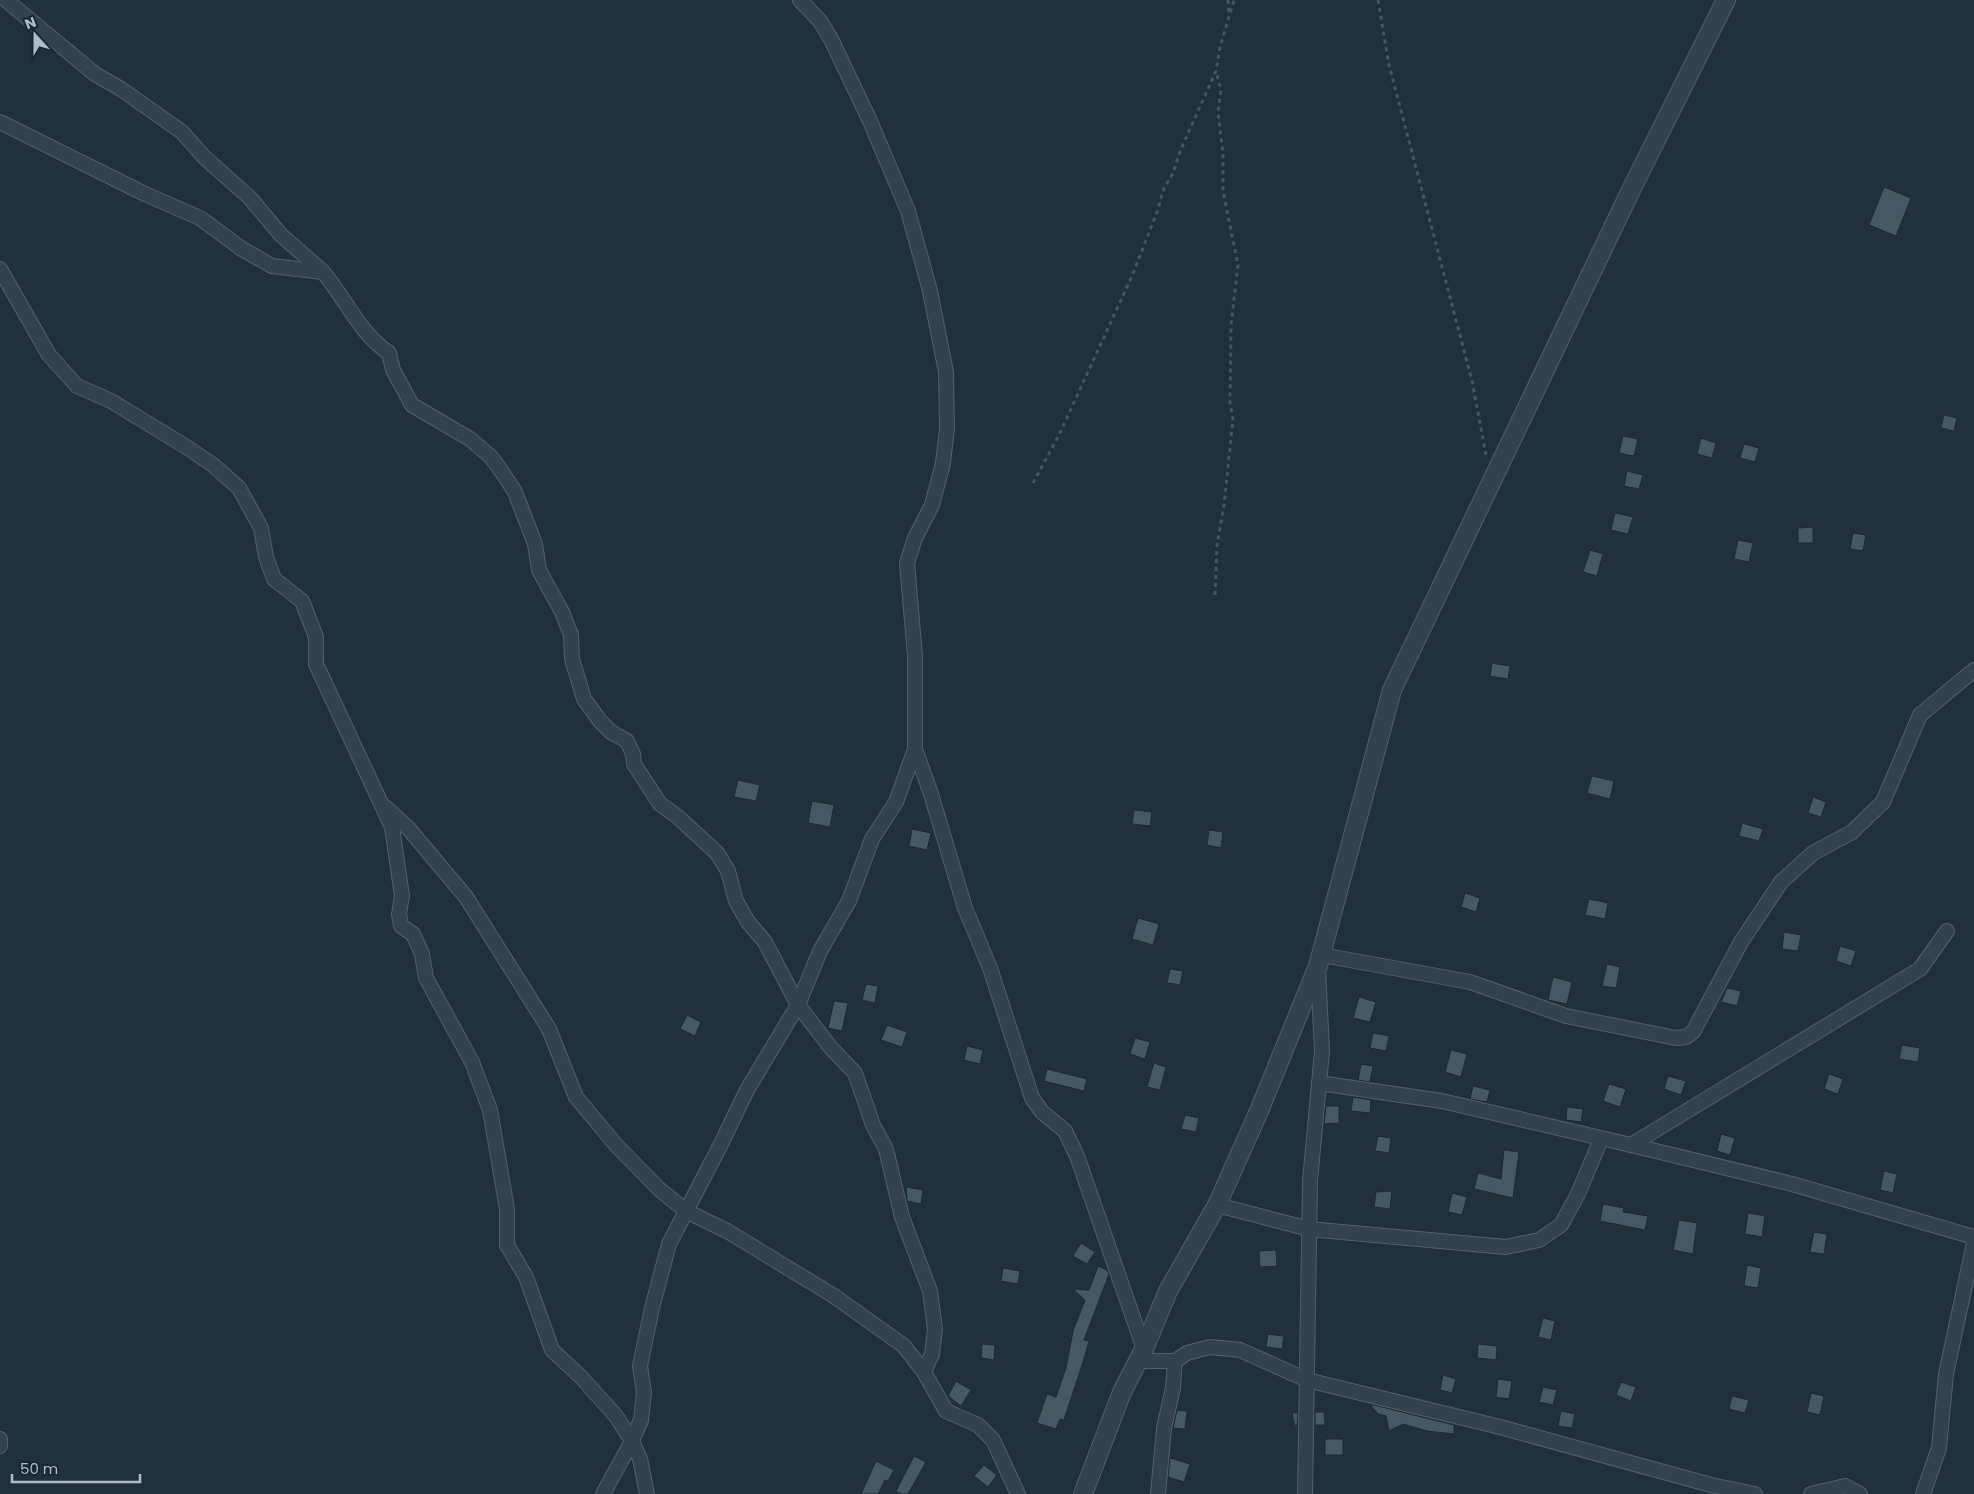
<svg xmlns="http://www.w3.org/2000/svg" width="1974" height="1494" viewBox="0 0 1974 1494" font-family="Poppins,sans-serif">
	<rect width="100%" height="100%" fill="#21313c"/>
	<g fill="#475865" stroke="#1c2933">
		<polygon points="1884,187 1911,198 1896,236 1869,225"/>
		<polygon points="1944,415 1957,418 1954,431 1941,428"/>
		<polygon points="1623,436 1638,439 1634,456 1619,453"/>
		<polygon points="1701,438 1716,443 1712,458 1697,454"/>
		<polygon points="1744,444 1759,448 1755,462 1740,458"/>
		<polygon points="1627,471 1643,475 1639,489 1624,486"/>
		<polygon points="1615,513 1633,517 1628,534 1611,530"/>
		<polygon points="1813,527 1813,543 1798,543 1798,528"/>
		<polygon points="1853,533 1866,535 1863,551 1850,549"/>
		<polygon points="1738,540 1753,543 1749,562 1734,559"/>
		<polygon points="1590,550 1603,554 1597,576 1583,572"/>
		<polygon points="1492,663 1510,666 1508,679 1490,676"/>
		<polygon points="1592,776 1614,781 1610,799 1587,793"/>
		<polygon points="738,780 760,785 756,801 734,797"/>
		<polygon points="1813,797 1826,802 1821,817 1808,813"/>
		<polygon points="812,801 834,805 830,827 808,823"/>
		<polygon points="1134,810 1152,812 1150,826 1132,824"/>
		<polygon points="1742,823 1763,829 1759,841 1739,836"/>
		<polygon points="912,829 931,833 927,850 909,846"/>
		<polygon points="1209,830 1223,832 1221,848 1207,845"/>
		<polygon points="1465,893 1480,898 1476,912 1461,907"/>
		<polygon points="1589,899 1608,903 1605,919 1585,915"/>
		<polygon points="1138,918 1159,924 1153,945 1132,939"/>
		<polygon points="1784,932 1801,935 1798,951 1782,949"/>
		<polygon points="1840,946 1856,951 1851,966 1836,961"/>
		<polygon points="1607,964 1620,967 1616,988 1602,986"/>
		<polygon points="1170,969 1183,971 1180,985 1167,983"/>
		<polygon points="1553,977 1572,982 1567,1004 1548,1000"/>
		<polygon points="866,984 878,986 875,1003 862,1000"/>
		<polygon points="1727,988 1741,991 1737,1006 1721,1002"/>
		<polygon points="1359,997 1376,1002 1370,1022 1353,1018"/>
		<polygon points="834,1001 848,1003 842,1031 828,1028"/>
		<polygon points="687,1015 701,1022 695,1036 680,1029"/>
		<polygon points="887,1025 907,1032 902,1047 881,1040"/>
		<polygon points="1373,1033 1389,1036 1386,1051 1370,1048"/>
		<polygon points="1135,1038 1150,1042 1145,1059 1130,1054"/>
		<polygon points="1902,1045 1920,1048 1918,1062 1899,1059"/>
		<polygon points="967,1046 983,1050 980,1064 964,1060"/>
		<polygon points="1451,1050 1467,1054 1461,1077 1445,1072"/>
		<polygon points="1154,1063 1166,1067 1160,1090 1147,1087"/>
		<polygon points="1361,1064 1373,1066 1370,1082 1358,1080"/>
		<polygon points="1047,1069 1087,1079 1084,1091 1044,1081"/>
		<polygon points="1829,1074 1843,1079 1838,1094 1824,1089"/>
		<polygon points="1668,1076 1686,1081 1681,1095 1664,1089"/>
		<polygon points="1609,1084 1626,1089 1620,1107 1603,1101"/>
		<polygon points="1473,1086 1490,1090 1487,1102 1470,1099"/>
		<polygon points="1353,1097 1371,1100 1370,1113 1351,1111"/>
		<polygon points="1326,1106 1339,1106 1339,1123 1324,1124"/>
		<polygon points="1567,1107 1583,1109 1581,1122 1566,1120"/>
		<polygon points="1185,1115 1199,1118 1196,1132 1181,1129"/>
		<polygon points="1721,1134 1735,1138 1730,1155 1717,1151"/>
		<polygon points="1378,1136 1391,1138 1389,1153 1375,1151"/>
		<polygon points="1504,1150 1519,1152 1513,1198 1474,1189 1478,1173 1501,1179"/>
		<polygon points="1884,1171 1897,1174 1893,1193 1880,1190"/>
		<polygon points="906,1187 923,1190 921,1204 907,1201"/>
		<polygon points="1392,1191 1390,1209 1374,1207 1376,1192"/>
		<polygon points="1452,1193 1467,1197 1462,1215 1448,1212"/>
		<polygon points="1603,1204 1624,1208 1623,1212 1648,1216 1645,1230 1600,1221"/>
		<polygon points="1748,1213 1765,1216 1762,1237 1745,1234"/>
		<polygon points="1679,1220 1697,1223 1693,1254 1673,1250"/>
		<polygon points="1814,1232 1827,1234 1824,1254 1810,1252"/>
		<polygon points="1081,1243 1095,1252 1087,1264 1073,1256"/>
		<polygon points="1276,1250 1277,1266 1260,1267 1259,1251"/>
		<polygon points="1747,1265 1761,1268 1758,1288 1744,1286"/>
		<polygon points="1098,1266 1107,1270 1109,1274 1084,1340 1089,1341 1084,1359 1064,1420 1060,1419 1056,1429 1037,1423 1047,1394 1056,1397 1066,1368 1073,1331 1085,1300 1073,1289 1089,1290"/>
		<polygon points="1003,1268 1020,1271 1018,1284 1001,1281"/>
		<polygon points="1543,1318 1555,1321 1551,1340 1538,1337"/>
		<polygon points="1268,1334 1284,1336 1282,1349 1266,1347"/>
		<polygon points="982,1344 995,1345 994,1360 981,1358"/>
		<polygon points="1478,1344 1497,1346 1496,1360 1477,1358"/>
		<polygon points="1443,1375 1456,1379 1452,1393 1440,1390"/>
		<polygon points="1498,1379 1512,1381 1509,1399 1496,1397"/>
		<polygon points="956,1381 971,1390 961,1406 948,1396"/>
		<polygon points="1621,1382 1636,1387 1631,1401 1616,1395"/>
		<polygon points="1543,1387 1557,1390 1553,1405 1539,1402"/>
		<polygon points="1811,1393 1824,1396 1820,1415 1807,1412"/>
		<polygon points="1732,1396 1749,1400 1745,1413 1729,1409"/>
		<polygon points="1370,1404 1454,1425 1454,1434 1427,1431 1403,1424 1389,1431 1386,1416 1378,1414"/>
		<polygon points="1177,1410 1187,1411 1185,1429 1173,1428"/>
		<polygon points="1561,1411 1575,1414 1572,1428 1558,1426"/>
		<polygon points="1315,1412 1324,1412 1325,1425 1315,1425"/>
		<polygon points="1292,1413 1298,1413 1297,1426 1295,1426"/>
		<rect x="1325" y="1439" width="18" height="16"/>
		<polygon points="914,1456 926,1462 908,1494 901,1494 896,1491"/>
		<polygon points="1170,1458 1190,1464 1184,1482 1168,1477"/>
		<polygon points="876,1461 894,1470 888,1481 885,1480 878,1494 861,1494"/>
		<polygon points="984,1465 997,1475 988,1487 974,1476"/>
	</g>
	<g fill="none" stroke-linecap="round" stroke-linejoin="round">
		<g stroke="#53606a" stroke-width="16">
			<g id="minor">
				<polyline points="6,0 95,74 121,89 182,132 204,157 250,198 281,235 323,272"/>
				<polyline points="800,0 820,21 831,39 870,121 908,211 930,291 946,372 947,429 943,463 932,505 915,538 907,563 915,656 915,749 931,794 965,908 990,968 1032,1098 1042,1112 1065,1131 1077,1156 1144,1349"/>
				<path d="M0,122L145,194L200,218L242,249L272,266L323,272C346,299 359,333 389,353L393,370L412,405L470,439L491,457L502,472L515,492L535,544L539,570L562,612L571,635L572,659L584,699L600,721L611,732L627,741L633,754L634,764L660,804L678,817L717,853L728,871L736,901L748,922L765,942L798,1005L831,1048L855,1073L873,1125L886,1149L902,1217L930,1291L935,1329L932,1354L924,1372L946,1411L978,1425L993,1440L1018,1494"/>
				<polyline points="0,269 49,355 77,386 111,401 185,446 213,465 239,488 261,528 266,557 274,579 302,601 316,637 316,664 392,827 402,896 399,914 401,926 413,934 422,954 426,978 472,1062 490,1110 507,1209 507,1245 526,1277 552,1350 581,1377 616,1416 632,1441 640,1459 647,1494"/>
				<polyline points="385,807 409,829 466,897 549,1029 576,1097 616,1145 659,1189 686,1211 727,1231 834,1296 904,1346 924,1372"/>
				<polyline points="1322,955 1470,982 1566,1016 1676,1038 1686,1037 1693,1032 1741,942 1781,882 1813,853 1852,832 1883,802 1920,715 1974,670"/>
				<polyline points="1319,1083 1442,1101 1631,1145 1792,1184 1974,1237"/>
				<polyline points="1631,1145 1920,969 1947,931"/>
				<polyline points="1217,1205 1309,1229 1506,1247 1539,1240 1561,1225 1578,1194 1601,1139"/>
				<polyline points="1137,1361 1175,1361 1173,1388 1164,1428 1158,1494"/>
				<polyline points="1175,1361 1187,1353 1210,1347 1240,1350 1307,1380 1500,1427 1711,1485 1755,1494"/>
				<polyline points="0,1439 0,1446"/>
				<polyline points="603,1494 632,1441 641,1420 644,1393 640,1366 652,1308 669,1244 721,1144 747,1090 798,1005 820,951 849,901 872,839 896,802 915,749"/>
				<polyline points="1305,1494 1310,1181 1322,1051 1318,968"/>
				<polyline points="1811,1494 1845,1486 1860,1494"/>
				<polyline points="1923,1494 1939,1448 1946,1374 1974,1243"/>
			</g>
		</g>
		<g stroke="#53606a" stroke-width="20">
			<polyline id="tertiary" points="1083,1494 1122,1392 1144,1349 1168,1291 1217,1205 1259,1111 1318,966 1392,690 1630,192 1726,0"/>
		</g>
		<g stroke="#415958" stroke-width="3" stroke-dasharray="4 4" stroke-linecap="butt">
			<polyline points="1228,0 1229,13"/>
			<polyline points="1378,0 1389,65 1472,381 1486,455"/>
			<polyline points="1033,483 1059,435 1132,276 1157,212 1164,188 1173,173 1181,149 1216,71 1220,47 1234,0"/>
			<polyline points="1215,595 1217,545 1224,505 1233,419 1230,403 1231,325 1238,265 1223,191 1223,154 1218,112 1221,90 1216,71"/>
		</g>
		<use href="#minor" stroke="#35424c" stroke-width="14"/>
		<use href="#tertiary" stroke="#35424c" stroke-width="18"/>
	</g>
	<g transform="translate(35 35) rotate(339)" stroke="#1a2731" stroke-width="4" paint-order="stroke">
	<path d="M0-4L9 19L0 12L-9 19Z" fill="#b0bdc8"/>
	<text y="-8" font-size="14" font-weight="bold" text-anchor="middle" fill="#b0bdc8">N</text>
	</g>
	<path d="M12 1474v8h128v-8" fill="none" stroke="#b0bdc8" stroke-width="2.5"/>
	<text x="20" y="1474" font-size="15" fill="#b0bdc8" stroke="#1a2731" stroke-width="4" paint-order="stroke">50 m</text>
</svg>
